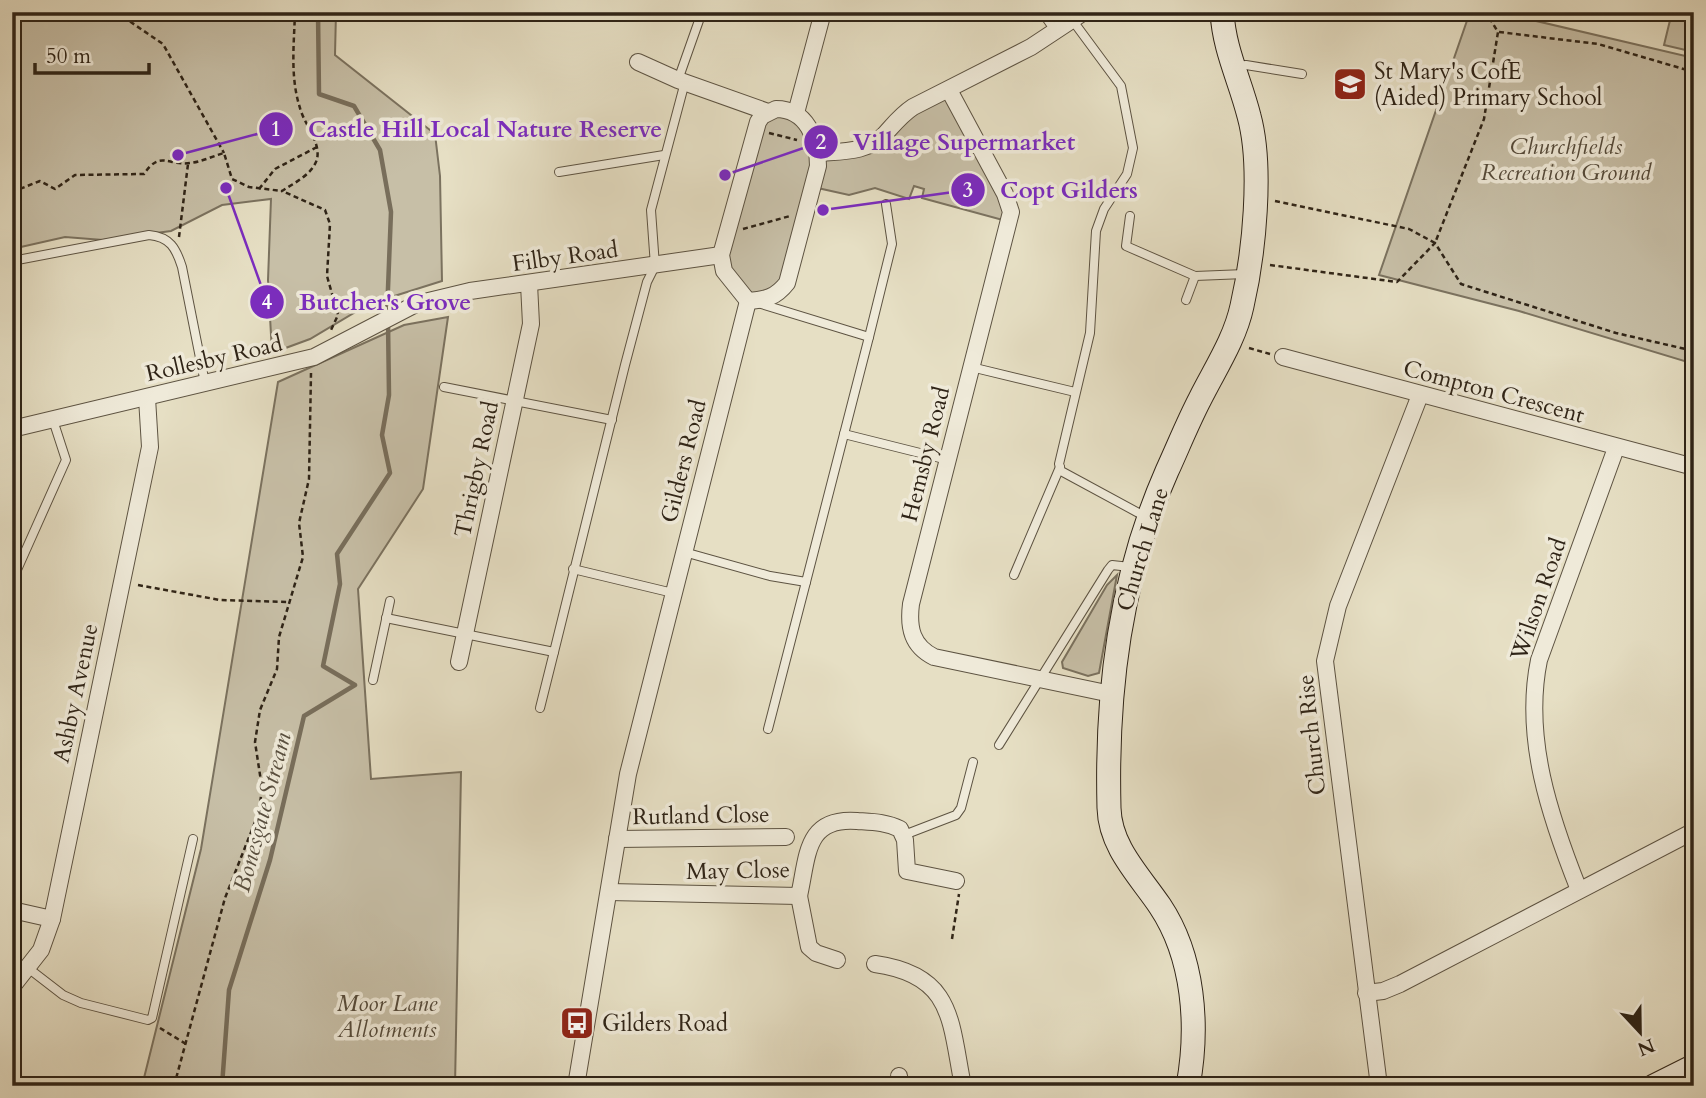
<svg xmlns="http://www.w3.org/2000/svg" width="1706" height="1098" viewBox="0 0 1706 1098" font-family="Cardo,serif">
	<rect width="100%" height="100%" fill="#e6dfc4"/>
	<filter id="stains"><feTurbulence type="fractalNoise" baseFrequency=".00286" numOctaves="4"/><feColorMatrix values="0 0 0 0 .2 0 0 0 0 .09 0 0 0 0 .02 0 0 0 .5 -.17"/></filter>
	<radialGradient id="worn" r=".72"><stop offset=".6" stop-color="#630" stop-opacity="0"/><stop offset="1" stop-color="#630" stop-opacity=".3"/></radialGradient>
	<g fill="#c7bfa7" stroke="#7b725f" stroke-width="2">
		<polygon points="12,12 336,12 335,55 435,134 440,176 442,281 369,304 310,339 272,353 268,280 271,199 222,205 171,231 103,240 65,237 12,249"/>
		<polygon points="1470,12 1498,12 1694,58 1694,364 1519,311 1379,275"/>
		<polygon points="1672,12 1694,12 1694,52 1664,45"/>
		<polygon points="949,90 1010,222 922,198 924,189 914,186 909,199 875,188 849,195 813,187 787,283 748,301 724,271 756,130 786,109 818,153 857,150"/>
		<polygon points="448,317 423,489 358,589 371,779 461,772 455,1086 142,1086 201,849 278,382 404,325"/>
		<polygon points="1117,575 1099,673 1088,676 1063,668 1062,662 1107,585"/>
	</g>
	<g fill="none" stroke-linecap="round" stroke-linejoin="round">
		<g stroke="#786e5b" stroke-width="4.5">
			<polyline points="318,12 319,94 354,106 380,150 391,212 387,314"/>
			<polyline points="222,1086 229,990 270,860 304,716 355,685 323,666 340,584 337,554 390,473 382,435 389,395 388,322"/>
		</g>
		<g stroke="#5d5342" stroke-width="10">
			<g id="lane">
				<polyline points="1042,12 1056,32"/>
				<polyline points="1073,21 1121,86 1133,148 1127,174 1104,209 1096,231 1090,333 1059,464 1061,471 1146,517"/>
				<polyline points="1236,66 1246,65 1302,74"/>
				<polyline points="678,80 702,12"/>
				<polyline points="559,172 664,155"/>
				<polyline points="1130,216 1126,246 1195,276 1245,274"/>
				<path d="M12,261L149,235C170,237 176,248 182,267L205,383"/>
				<polyline points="1186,300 1195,276"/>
				<polyline points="869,337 892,244 886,204"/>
				<polyline points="971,367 1075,392"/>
				<polyline points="444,387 612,420"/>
				<polyline points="844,434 948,460"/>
				<polyline points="684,552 770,576 806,582 869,337 758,303"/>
				<polyline points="573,569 673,593"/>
				<polyline points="1014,575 1060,467"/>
				<polyline points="12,581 66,460 52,417"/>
				<polyline points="386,618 554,652 625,365 647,282 655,266 651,210 685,82"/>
				<polyline points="373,680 390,601"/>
				<polyline points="540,708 554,652"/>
				<polyline points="768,729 806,582"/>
				<polyline points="999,745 1108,570 1112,565 1130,567"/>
				<polyline points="904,835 956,815 961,808 973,762"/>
				<polyline points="28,968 63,995 81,1003 148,1020 152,1018 193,839"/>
				<polyline points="1692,1082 1692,1086"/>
			</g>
		</g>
		<g stroke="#5d5342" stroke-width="18">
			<g id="street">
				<polyline points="638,62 678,80 768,112"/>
				<path d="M949,90L1005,194L1011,212L911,604C908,628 912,646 934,657L1111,694"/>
				<path d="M776,109C807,109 818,139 818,166L787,283C776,297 766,300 748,301L724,271L721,255L758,122L762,116Z"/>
				<polyline points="796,113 823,12"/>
				<path d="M818,153C841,151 868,153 885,134C895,123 901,115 913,107L1031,47L1084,12"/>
				<polyline points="1283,357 1694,467"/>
				<polyline points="12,429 314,357 416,304 470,291 721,255"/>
				<polyline points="459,662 531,324 529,284"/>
				<polyline points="617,839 786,837"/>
				<path d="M1579,890C1550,817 1523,738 1539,660L1616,448"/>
				<path d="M609,892L799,896C808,856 805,817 857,821C872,822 886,822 900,829L905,840L907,871L956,881"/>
				<polyline points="799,896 809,947 816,953 837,960"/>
				<polyline points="12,910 52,919"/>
				<path d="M875,964C954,975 950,1021 963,1086"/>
				<polyline points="12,987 41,950 52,919 150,447 147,398"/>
				<polyline points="1366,993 1383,991 1400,984 1694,831"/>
				<polyline points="899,1076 900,1086"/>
				<polyline points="576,1086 628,774 748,301"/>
				<polyline points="1379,1086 1325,661 1338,606 1420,395"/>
			</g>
		</g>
		<g stroke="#2f2417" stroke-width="25">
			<g id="secondary">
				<path d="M1188,1086C1199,1026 1194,957 1160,906C1139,875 1110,847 1109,808C1106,691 1120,578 1167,471C1178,447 1188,422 1200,399C1215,369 1235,339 1242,306C1254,254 1263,167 1249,116C1240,80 1224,50 1222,12"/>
				<polyline points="1654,1086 1694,1066"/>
			</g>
		</g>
		<g stroke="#2f2417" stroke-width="2.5" stroke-dasharray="5 3.5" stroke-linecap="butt">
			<polyline points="116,12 163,44 224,153"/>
			<path d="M295,12C294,45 290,77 300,108C304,124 321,142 317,159C313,174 294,183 282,191L325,210L330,224L327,276L338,315L331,330"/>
			<polyline points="1499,32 1598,44 1694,72"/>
			<polyline points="769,133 797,140"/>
			<polyline points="259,189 275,169 317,147"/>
			<path d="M12,192L40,181L55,189L75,175L144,174C160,150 168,166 190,163C201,162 213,156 224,153L232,179L249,187L282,191"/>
			<polyline points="1275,201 1409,229 1435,243 1484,119 1498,32 1486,12"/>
			<polyline points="743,229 790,216"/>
			<polyline points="179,237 188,164"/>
			<polyline points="1270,265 1397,282 1435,243 1461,284 1616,333 1694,351"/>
			<polyline points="1249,348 1270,354"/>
			<polyline points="138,585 220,600 289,602"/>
			<polyline points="952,939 959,894"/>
			<polyline points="160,1028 186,1044"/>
			<polyline points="174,1086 225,898 259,812 262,788 255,742 260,710 277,669 279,637 303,557 299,523 309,479 311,373"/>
		</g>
		<use href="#lane" stroke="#efead9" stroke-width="8"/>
		<use href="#street" stroke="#efead9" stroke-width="16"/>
		<use href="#secondary" stroke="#efead9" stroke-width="23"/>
	</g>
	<defs>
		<g id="school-square" transform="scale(1.75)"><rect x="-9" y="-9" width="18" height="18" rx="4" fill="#8f2418" stroke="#efead9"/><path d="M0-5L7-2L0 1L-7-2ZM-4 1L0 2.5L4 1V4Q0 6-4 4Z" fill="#fff"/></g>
		<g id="bus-square" transform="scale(1.75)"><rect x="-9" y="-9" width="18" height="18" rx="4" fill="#8f2418" stroke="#efead9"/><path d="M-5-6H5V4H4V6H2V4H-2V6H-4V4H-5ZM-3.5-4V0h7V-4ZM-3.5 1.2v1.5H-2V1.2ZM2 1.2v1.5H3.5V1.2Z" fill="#fff"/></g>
	</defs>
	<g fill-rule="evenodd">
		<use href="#school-square" x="1350" y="84"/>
		<use href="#bus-square" x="577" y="1023"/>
	</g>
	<g text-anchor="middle" stroke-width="7" stroke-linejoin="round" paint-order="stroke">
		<g font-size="23" fill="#2f2417" stroke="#efead9" text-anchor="start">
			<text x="1374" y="79">St Mary's CofE<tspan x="1374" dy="26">(Aided) Primary School</tspan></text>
			<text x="602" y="1031">Gilders Road</text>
		</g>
		<g font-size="23" font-style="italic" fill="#554b3b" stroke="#efead9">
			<text x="1566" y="154">Churchfields<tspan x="1566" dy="26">Recreation Ground</tspan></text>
			<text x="387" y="1011">Moor Lane<tspan x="387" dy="26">Allotments</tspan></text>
		</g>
		<g font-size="23" fill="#2f2417" stroke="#efead9">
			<text transform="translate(565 256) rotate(-8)" y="8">Filby Road</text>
			<text transform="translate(214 358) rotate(-13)" y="8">Rollesby Road</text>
			<text transform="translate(1494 391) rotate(15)" y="8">Compton Crescent</text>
			<text transform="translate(925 454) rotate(-76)" y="8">Hemsby Road</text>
			<text transform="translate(683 461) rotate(-76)" y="8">Gilders Road</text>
			<text transform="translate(476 469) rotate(-78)" y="8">Thrigby Road</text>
			<text transform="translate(1142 549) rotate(-73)" y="8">Church Lane</text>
			<text transform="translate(1538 599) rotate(-71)" y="8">Wilson Road</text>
			<text transform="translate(75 693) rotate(-78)" y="8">Ashby Avenue</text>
			<text transform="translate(1311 735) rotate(-96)" y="8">Church Rise</text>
			<text transform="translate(701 815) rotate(-1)" y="8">Rutland Close</text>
			<text transform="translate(738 870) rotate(-1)" y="8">May Close</text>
		</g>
		<g font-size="24" font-style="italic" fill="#594f3f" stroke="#efead9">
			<text transform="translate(262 812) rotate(-75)" y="8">Bonesgate Stream</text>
		</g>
	</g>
	<path fill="none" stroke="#7b2cbf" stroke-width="2.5" d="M178 155L276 129M725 175L821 142M823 210L968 190M226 188L267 302"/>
	<g fill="#7b2cbf" stroke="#efead9" stroke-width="2.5">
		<circle cx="178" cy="155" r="7"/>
		<circle cx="725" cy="175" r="7"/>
		<circle cx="823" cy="210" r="7"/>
		<circle cx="226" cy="188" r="7"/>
		<circle cx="276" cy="129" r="18"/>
		<circle cx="821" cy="142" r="18"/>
		<circle cx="968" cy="190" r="18"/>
		<circle cx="267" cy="302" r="18"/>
	</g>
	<g font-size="21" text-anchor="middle" font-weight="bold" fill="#fff">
		<text x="276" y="136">1</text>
		<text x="821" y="149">2</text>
		<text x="968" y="197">3</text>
		<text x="267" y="309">4</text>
	</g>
	<g font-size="24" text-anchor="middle" font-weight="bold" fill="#7b2cbf" stroke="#efead9" stroke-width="7" stroke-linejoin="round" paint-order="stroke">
		<text x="485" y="137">Castle Hill Local Nature Reserve</text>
		<text x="964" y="150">Village Supermarket</text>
		<text x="1069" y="198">Copt Gilders</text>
		<text x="385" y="310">Butcher's Grove</text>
	</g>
	<rect width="1706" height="1098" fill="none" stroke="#e6dfc4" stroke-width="42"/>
	<rect x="14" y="14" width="1678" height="1070" fill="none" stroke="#2f2417" stroke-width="3.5"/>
	<rect x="21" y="21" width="1664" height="1056" fill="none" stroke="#2f2417" stroke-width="2"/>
	<g transform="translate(1640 1032) rotate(158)" stroke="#efead9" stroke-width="5" paint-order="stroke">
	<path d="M0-5L12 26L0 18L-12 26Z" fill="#2f2417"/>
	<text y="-10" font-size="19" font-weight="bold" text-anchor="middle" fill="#2f2417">N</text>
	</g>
	<path d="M35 63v10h114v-10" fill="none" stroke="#2f2417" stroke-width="3.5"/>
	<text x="46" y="63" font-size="21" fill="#2f2417" stroke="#efead9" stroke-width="5" paint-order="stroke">50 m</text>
	<rect width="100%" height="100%" filter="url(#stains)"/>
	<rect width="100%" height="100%" fill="url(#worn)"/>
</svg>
